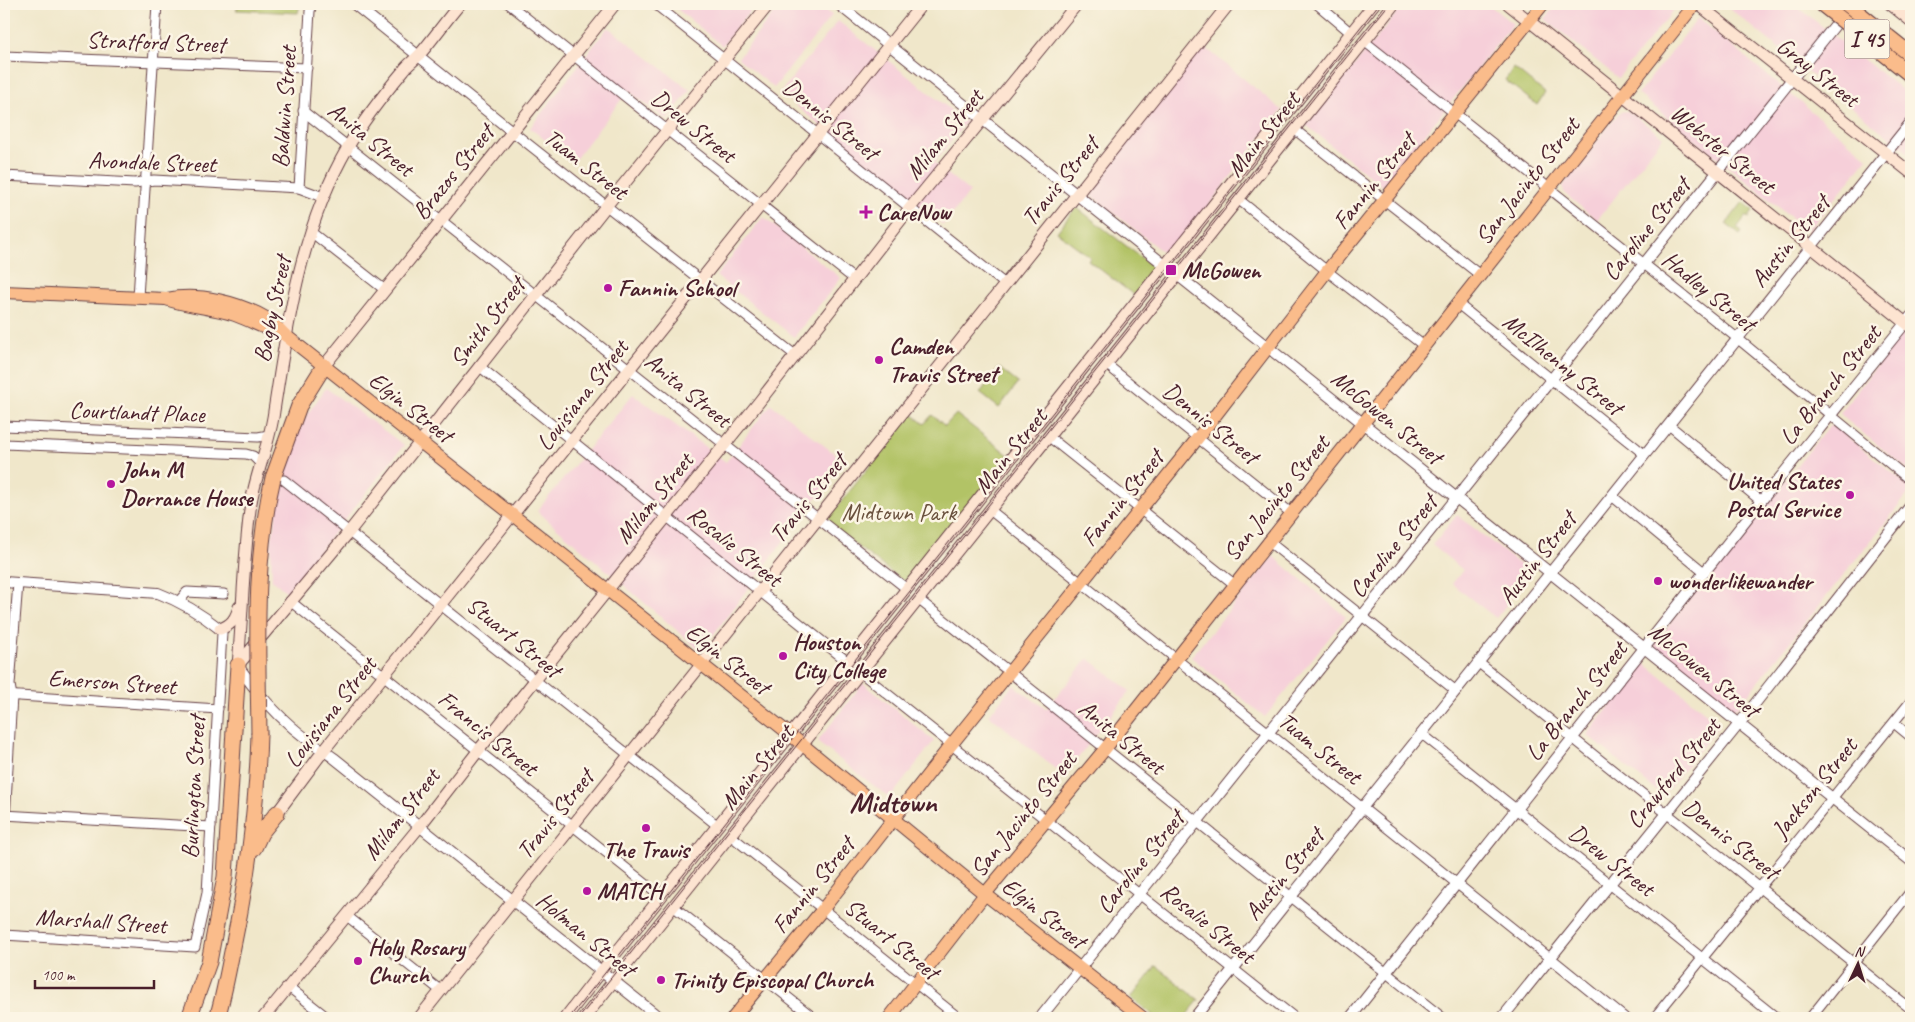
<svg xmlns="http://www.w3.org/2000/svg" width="1915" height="1022" viewBox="0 0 1915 1022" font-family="Caveat,sans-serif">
	<rect width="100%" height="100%" fill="#fcf5e5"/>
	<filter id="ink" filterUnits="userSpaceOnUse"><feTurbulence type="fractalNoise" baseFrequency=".02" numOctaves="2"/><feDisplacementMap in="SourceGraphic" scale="10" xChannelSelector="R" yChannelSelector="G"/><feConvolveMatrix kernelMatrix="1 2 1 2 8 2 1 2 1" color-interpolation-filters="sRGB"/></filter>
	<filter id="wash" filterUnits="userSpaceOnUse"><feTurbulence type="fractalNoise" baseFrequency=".0096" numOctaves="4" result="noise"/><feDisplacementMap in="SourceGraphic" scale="20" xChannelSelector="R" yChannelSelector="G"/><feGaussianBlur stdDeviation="1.12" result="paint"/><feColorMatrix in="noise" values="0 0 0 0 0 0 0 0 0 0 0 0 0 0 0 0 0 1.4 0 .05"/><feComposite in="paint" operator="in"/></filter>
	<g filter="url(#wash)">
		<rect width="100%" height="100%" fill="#f0e7ca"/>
		<g fill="#f6cfd9">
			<polygon points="671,4 756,4 722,46"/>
			<polygon points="781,4 819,4 832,15 774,88 738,58"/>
			<polygon points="1404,4 1488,4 1513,24 1383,187 1306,125"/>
			<polygon points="1557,4 1679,4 1618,78 1545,19"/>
			<polygon points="1724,4 1794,4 1911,97 1911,155"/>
			<polygon points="1698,18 1868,158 1808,231 1638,94"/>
			<polygon points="838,21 966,122 934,163 970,192 943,225 780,93"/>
			<polygon points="608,27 690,90 667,120 628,91 573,162 530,128"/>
			<polygon points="1201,44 1282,110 1169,257 1086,191"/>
			<polygon points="1628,111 1663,137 1597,220 1565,194 1562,186 1618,114 1620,112"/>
			<polygon points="763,217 841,278 794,337 716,276"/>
			<polygon points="1902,333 1905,333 1911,336 1911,472 1844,418 1840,413"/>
			<polygon points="326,388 404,445 287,592 272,580 271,544 279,498 278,490 287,454 306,416"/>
			<polygon points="633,394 726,462 771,404 844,461 701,651 537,511"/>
			<polygon points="1829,426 1835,427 1909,486 1909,493 1737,708 1731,710 1726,708 1657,649 1655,646 1656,641"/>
			<polygon points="1457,515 1531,573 1496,618 1452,584 1463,570 1432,545"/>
			<polygon points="1273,556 1346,617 1265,717 1191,657"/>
			<polygon points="1088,658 1130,691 1064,776 989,715 1013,685 1046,709"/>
			<polygon points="1644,663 1720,724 1663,796 1587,735"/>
			<polygon points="863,683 934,741 890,798 817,742"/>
		</g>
		<g fill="#b2c366" stroke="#7e7148">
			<polygon points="240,4 300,4 298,13 236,10"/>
			<polygon points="1514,68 1545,93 1537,105 1505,80"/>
			<polygon points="1743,202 1753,210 1749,218 1746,216 1737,228 1742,232 1740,235 1726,224"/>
			<polygon points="1076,207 1156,269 1135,296 1088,260 1090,257 1057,232"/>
			<polygon points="999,368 1018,383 999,408 980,393"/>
			<polygon points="912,414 924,424 932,415 945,426 956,414 1010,456 908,581 901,580 830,525 828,518"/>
			<polygon points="1156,966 1199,1000 1184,1018 1157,1018 1131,998"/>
		</g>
	</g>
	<g filter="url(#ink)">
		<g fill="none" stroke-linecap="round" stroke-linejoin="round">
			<g stroke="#633d43" stroke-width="11">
				<g id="minor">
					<polyline points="509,4 854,279"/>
					<polyline points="655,4 1005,284"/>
					<polyline points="1317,4 1350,32"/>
					<polyline points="1364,41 1737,338 1911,481"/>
					<polyline points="4,56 307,68"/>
					<polyline points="303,111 907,589"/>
					<polyline points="1294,129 1480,275"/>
					<polyline points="513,132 795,355"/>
					<polyline points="4,176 135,183 154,180 299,188 323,197"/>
					<polyline points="299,188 310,11 312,4"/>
					<polyline points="1238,199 1327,271 1424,346"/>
					<polyline points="311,232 385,290"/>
					<polyline points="138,297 157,4"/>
					<polyline points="1458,304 1644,454"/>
					<polyline points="1106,364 1291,513"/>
					<polyline points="479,366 848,662"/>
					<polyline points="1669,425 1761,501"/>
					<polyline points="4,426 258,437 269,435"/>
					<polyline points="1048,436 1234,584"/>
					<polyline points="4,444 246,454 253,456 261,464"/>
					<polyline points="284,480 718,826"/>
					<polyline points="1612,496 1705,573"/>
					<polyline points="990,510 1551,959"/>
					<polyline points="1268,541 1456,691"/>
					<polyline points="918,599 1443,1018"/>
					<polyline points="179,601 187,592 224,594"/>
					<polyline points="290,601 661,896"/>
					<polyline points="1479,663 1911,1009"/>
					<polyline points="860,672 1295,1018"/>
					<polyline points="4,695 218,709"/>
					<polyline points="1894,723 1911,737"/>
					<polyline points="1422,734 1777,1018"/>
					<polyline points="4,815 211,827"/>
					<polyline points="730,835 959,1018"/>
					<polyline points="4,838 12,696 10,685 18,583"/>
					<polyline points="673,906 814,1018"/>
					<polyline points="347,916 441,991"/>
					<polyline points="4,935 195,947 207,893 222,633 220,629"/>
					<polyline points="290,988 328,1018"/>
					<polyline points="1654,1018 1911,701"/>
					<polyline points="1810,1018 1911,891"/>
				</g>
			</g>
			<g stroke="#633d43" stroke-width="12">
				<g id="tertiary">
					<polyline points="354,4 513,132"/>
					<polyline points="838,4 1911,861"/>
					<path d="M4,582L158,593C182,602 200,613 220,629"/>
					<path d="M238,666C257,693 281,720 308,740C317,747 326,752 334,758L660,1018"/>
					<polyline points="1551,959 1624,1018"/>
					<polyline points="1040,1018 1844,14"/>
					<polyline points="1194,1018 1911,122"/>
					<polyline points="1350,1018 1761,501 1911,316"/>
					<polyline points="1502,1018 1739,724 1911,505"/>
				</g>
			</g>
			<g stroke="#633d43" stroke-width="13">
				<g id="secondary">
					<polyline points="1508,4 1911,327"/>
					<polyline points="1698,4 1911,173"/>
					<polyline points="1890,4 1911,21"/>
					<polyline points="324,366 615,4"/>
					<path d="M220,629C232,625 236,618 239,607"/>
					<polyline points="238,665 349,532 607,205 769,4"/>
					<path d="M238,665C243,611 243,557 251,503C256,472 270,443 274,411C288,320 301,228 348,147C363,120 384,94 404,70C408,64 415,60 420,54C434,38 446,20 460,4"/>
					<polyline points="277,813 324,750 922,4"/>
					<polyline points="263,1018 420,826 478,751 759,402 910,208 1077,4"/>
					<polyline points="419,1018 1229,4"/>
					<polyline points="565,1018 612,958 1374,4"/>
					<polyline points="584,1018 1394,4"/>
				</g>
			</g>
			<g stroke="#633d43" stroke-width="14">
				<g id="primary">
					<path d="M4,292L166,299C188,307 213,307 235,315C252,321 266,330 283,334"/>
					<path d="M166,299C199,292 239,302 268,319C274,323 280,330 285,335L782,728L985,894L1143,1018"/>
					<polyline points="733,1018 823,909 951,745 1197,439 1327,271 1543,4"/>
					<polyline points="889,1018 985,894 1105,749 1695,4"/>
				</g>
			</g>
			<g stroke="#633d43" stroke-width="17">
				<g id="motorway">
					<polyline points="273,478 299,406 324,366"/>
					<polyline points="254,848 261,833 277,813"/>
					<polyline points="189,1018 209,962 225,877 238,665"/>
					<path d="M217,1018C224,995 228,971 233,947C248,876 257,806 259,734"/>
				</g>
			</g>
			<use href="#minor" stroke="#fff" stroke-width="9"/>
			<use href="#tertiary" stroke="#fff" stroke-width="10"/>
			<use href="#secondary" stroke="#fde4d1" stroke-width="11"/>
			<use href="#primary" stroke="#fabc8b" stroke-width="12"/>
			<use href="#motorway" stroke="#fabc8b" stroke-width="15"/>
			<g stroke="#4a1f2b" stroke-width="1">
				<polyline points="569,1018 1379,4"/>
				<polyline points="579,1018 1389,4"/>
			</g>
			<g stroke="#633d43" stroke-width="17" stroke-linecap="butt">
				<g id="motorway-bridge">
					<polyline points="1822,4 1911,75"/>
					<polyline points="1847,4 1911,55"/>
					<path d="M259,734C258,648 253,562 273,478"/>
				</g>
			</g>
			<use href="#motorway-bridge" stroke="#fabc8b" stroke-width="15"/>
		</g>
	</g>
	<g fill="#b5179e" stroke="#fcf5e5" stroke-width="2">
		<path d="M863.5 204.5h5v5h5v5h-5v5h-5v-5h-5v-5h5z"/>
		<rect x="1165" y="264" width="12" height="12" rx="2.5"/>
		<circle cx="608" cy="288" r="5"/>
		<circle cx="879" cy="360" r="5"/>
		<circle cx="111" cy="484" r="5"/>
		<circle cx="1850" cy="495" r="5"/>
		<circle cx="1658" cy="581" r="5"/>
		<circle cx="783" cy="656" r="5"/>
		<circle cx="646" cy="828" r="5"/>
		<circle cx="587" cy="891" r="5"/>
		<circle cx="358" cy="961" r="5"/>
		<circle cx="661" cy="980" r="5"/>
	</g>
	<g text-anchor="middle" stroke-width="5" stroke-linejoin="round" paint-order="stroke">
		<rect fill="#fcf5e5" stroke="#7f5f63" stroke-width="1" x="1844.5" y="19.5" width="45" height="39" rx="4"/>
		<g font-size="22" font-weight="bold" fill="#4a1f2b">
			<text x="1867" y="47">I 45</text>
		</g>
		<g font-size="24" fill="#4a1f2b" stroke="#fcf5e5">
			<text transform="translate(156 42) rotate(2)" y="8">Stratford Street</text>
			<text transform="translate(1818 72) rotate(38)" y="8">Gray Street</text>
			<text transform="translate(284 107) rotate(-86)" y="8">Baldwin Street</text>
			<text transform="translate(831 119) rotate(39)" y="8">Dennis Street</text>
			<text transform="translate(694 126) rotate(39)" y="8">Drew Street</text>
			<text transform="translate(944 134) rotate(-51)" y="8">Milam Street</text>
			<text transform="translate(1263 134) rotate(-51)" y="8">Main Street</text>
			<text transform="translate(371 139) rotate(39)" y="8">Anita Street</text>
			<text transform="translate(1723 149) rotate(39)" y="8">Webster Street</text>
			<text transform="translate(152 162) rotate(2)" y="8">Avondale Street</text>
			<text transform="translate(586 164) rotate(38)" y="8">Tuam Street</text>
			<text transform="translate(453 172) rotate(-51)" y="8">Brazos Street</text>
			<text transform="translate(1060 181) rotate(-51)" y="8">Travis Street</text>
			<text transform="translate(1374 181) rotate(-51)" y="8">Fannin Street</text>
			<text transform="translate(1527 181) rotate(-52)" y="8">San Jacinto Street</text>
			<text transform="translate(1646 229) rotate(-51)" y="8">Caroline Street</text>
			<text transform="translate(1790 241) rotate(-51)" y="8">Austin Street</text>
			<text transform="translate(1709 291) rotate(39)" y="8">Hadley Street</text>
			<text transform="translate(272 309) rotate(-78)" y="8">Bagby Street</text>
			<text transform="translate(487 322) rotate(-52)" y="8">Smith Street</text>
			<text transform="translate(1563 364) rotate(39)" y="8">McIlhenny Street</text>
			<text transform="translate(1830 385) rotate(-51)" y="8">La Branch Street</text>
			<text transform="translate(688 390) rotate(39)" y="8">Anita Street</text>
			<text transform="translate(582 395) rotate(-52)" y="8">Louisiana Street</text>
			<text transform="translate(411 407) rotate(38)" y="8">Elgin Street</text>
			<text transform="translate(137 412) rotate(2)" y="8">Courtlandt Place</text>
			<text transform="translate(1387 417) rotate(39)" y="8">McGowen Street</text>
			<text transform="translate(1211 423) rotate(39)" y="8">Dennis Street</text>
			<text transform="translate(1010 451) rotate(-51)" y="8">Main Street</text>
			<text transform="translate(654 498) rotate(-51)" y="8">Milam Street</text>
			<text transform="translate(808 498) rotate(-51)" y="8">Travis Street</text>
			<text transform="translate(1122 498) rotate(-51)" y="8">Fannin Street</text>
			<text transform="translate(1276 498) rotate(-51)" y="8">San Jacinto Street</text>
			<text transform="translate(735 546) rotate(39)" y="8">Rosalie Street</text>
			<text transform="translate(1393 546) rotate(-51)" y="8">Caroline Street</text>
			<text transform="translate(1537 558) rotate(-52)" y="8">Austin Street</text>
			<text transform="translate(514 637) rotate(39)" y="8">Stuart Street</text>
			<text transform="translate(728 659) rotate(38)" y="8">Elgin Street</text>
			<text transform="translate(1704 670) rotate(39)" y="8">McGowen Street</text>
			<text transform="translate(112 682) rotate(4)" y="8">Emerson Street</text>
			<text transform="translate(1576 701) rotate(-51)" y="8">La Branch Street</text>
			<text transform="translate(330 712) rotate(-52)" y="8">Louisiana Street</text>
			<text transform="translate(488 733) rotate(39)" y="8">Francis Street</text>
			<text transform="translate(1122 737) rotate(39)" y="8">Anita Street</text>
			<text transform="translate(1320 748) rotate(39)" y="8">Tuam Street</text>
			<text transform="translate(757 767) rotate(-51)" y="8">Main Street</text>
			<text transform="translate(1673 773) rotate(-51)" y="8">Crawford Street</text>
			<text transform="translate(193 787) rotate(-87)" y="8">Burlington Street</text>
			<text transform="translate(1814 788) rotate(-51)" y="8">Jackson Street</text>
			<text transform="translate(401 814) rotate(-52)" y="8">Milam Street</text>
			<text transform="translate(555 814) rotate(-51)" y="8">Travis Street</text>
			<text transform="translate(1023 814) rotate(-51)" y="8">San Jacinto Street</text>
			<text transform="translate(1731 839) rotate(38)" y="8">Dennis Street</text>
			<text transform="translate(1612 860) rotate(38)" y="8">Drew Street</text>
			<text transform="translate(1140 862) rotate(-51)" y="8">Caroline Street</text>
			<text transform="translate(1284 874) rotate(-51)" y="8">Austin Street</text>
			<text transform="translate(813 885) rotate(-51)" y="8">Fannin Street</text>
			<text transform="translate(1044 913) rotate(38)" y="8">Elgin Street</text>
			<text transform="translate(101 921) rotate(4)" y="8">Marshall Street</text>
			<text transform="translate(1208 923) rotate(39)" y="8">Rosalie Street</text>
			<text transform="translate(586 934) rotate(39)" y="8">Holman Street</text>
			<text transform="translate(892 939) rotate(39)" y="8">Stuart Street</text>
		</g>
		<g font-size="24" font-weight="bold" fill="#4a1f2b" stroke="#fcf5e5" text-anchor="start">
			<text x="877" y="220">CareNow</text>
			<text x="1182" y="278">McGowen</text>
			<text x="618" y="296">Fannin School</text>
			<text x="889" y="354">Camden<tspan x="889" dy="28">Travis Street</tspan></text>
			<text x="121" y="478">John M<tspan x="121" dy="28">Dorrance House</tspan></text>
			<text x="1840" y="489" text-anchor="end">United States<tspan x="1840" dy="28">Postal Service</tspan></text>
			<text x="1668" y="589">wonderlikewander</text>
			<text x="793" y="650">Houston<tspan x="793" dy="28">City College</tspan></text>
			<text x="646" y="858" text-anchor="middle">The Travis</text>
			<text x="597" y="899">MATCH</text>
			<text x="368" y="955">Holy Rosary<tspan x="368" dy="28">Church</tspan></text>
			<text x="671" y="988">Trinity Episcopal Church</text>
		</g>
		<g font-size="24" fill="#69503d" stroke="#fcf5e5">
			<text x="899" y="520">Midtown Park</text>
		</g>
		<g font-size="29" font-weight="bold" fill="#4a1f2b" stroke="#fcf5e5">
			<text x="893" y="812">Midtown</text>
		</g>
	</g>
	<rect width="1915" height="1022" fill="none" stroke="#fcf5e5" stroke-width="20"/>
	<g transform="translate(1858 964) rotate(4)" stroke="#fcf5e5" stroke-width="4" paint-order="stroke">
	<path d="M0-4L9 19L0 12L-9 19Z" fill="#4a1f2b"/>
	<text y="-8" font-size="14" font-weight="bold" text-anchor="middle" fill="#4a1f2b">N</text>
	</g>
	<path d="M35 980v8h119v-8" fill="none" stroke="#4a1f2b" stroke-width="2.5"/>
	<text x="42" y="980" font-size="15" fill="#4a1f2b" stroke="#fcf5e5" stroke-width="4" paint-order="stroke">100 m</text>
</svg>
